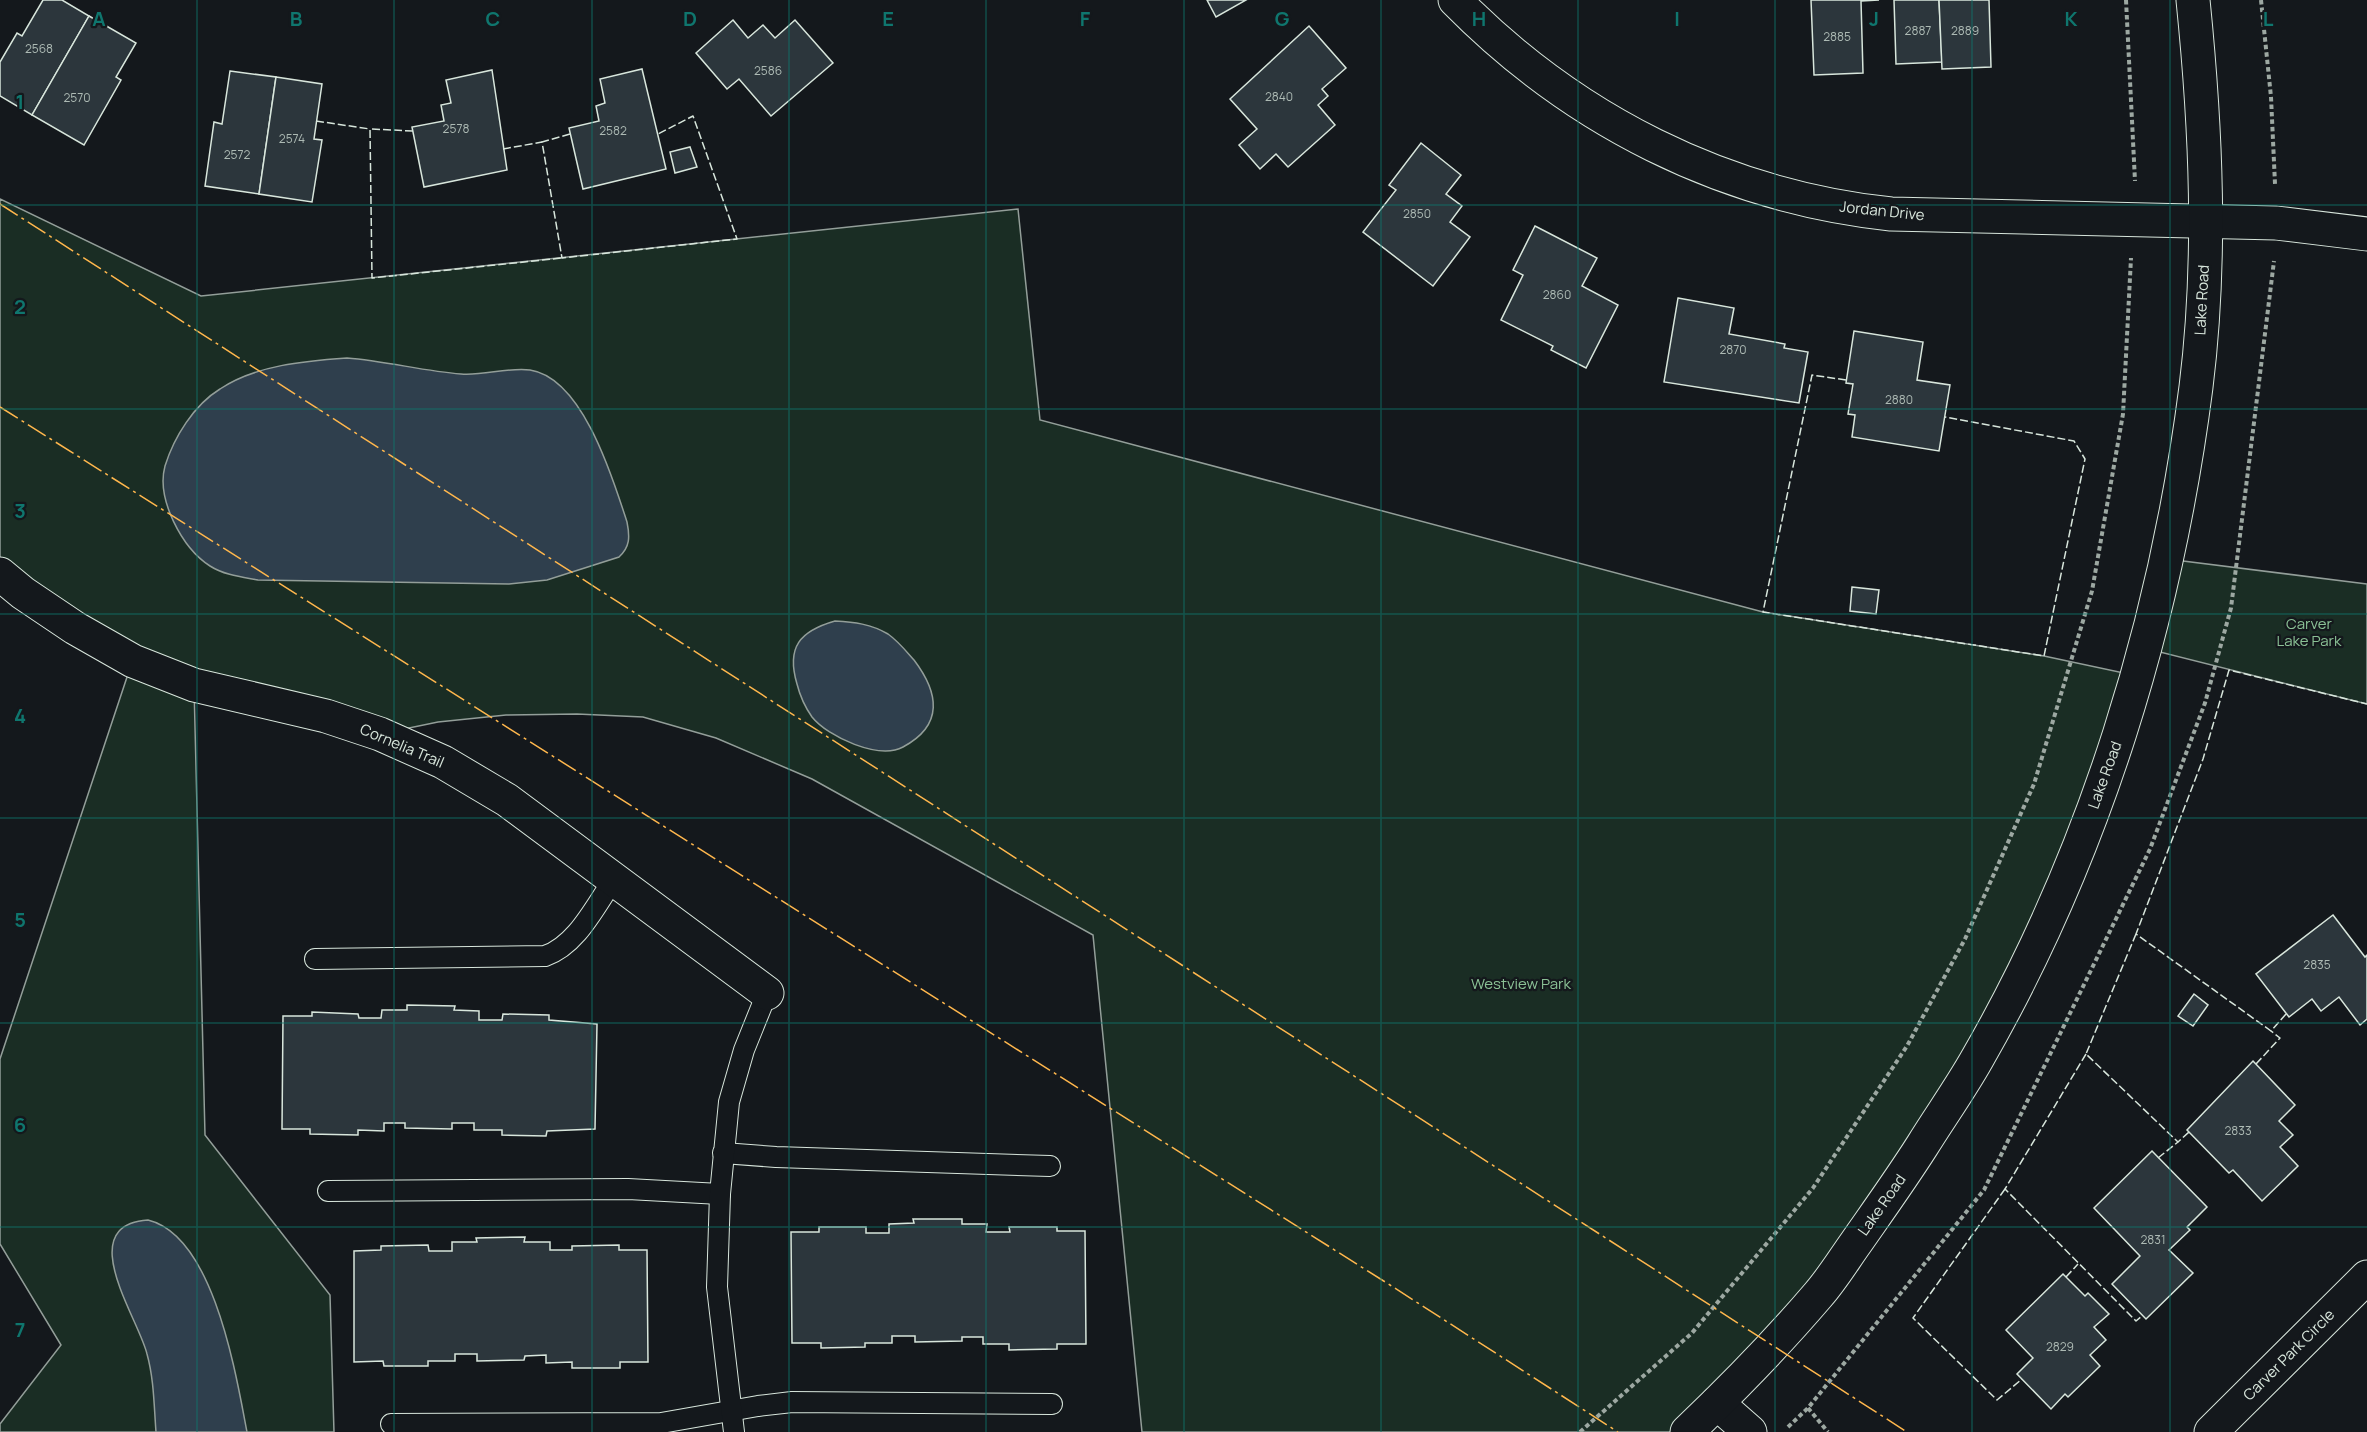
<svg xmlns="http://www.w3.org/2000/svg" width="2367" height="1432" viewBox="0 0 2367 1432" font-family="Manrope,sans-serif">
	<rect width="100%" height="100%" fill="#14181c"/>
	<g fill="#1a2d24" stroke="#939e99" stroke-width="1.5">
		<polygon points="0,199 201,296 1018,209 1040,420 1763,612 2044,656 2138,676 2079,848 1902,1177 1687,1432 1142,1432 1093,935 812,779 716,738 643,717 577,714 506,715 438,722 380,734 194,686 205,1135 330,1295 334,1432 0,1432 0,1424 61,1345 0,1244 0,1059 132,662 0,574"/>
		<polygon points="2167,559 2367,584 2367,704 2144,648"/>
	</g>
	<g fill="#2f3f4d" stroke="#939e99" stroke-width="1.5">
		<path d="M347,358C386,361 423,371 461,374C483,376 508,367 530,370C583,378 613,479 627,522C630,537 630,547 619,557L547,580L509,584L258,580C242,577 224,575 210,566C182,548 156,499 165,466C174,437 194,405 220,389C256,365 305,361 347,358Z"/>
		<path d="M835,621C854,622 871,624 888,634C898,641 906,651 914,660C939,693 944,725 903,747C879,760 828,737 812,717C805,707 800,696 797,684C786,647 800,631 835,621Z"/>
		<path d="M148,1220C214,1236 236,1375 247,1432H156C154,1406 154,1379 147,1354C139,1319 72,1225 148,1220Z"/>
	</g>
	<g fill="#2c363c" stroke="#d8e6dc" stroke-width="1.5">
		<polygon points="43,0 62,0 89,16 32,115 0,96 0,62 17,33 22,36"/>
		<polygon points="1207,0 1246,0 1216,17"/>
		<polygon points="1811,0 1879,0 1861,1 1863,73 1814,75"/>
		<polygon points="1894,0 1939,0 1942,62 1896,64"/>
		<polygon points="1939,0 1989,0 1991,67 1942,69"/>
		<polygon points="89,16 136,43 116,77 121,80 84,145 32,115"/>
		<polygon points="733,20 748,38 763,25 775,38 795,20 833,63 771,116 739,79 727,89 696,53"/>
		<polygon points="1309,26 1346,68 1322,89 1328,96 1318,105 1335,125 1288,167 1276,154 1260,169 1239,145 1257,129 1230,99"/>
		<polygon points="642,69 666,169 583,189 569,128 599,121 596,106 605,103 600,79"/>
		<polygon points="492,70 507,170 424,187 412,127 444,121 441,105 451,103 446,80"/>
		<polygon points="230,71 276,77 259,194 205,186 214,122 222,124"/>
		<polygon points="276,77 322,84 314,139 322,140 312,202 259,194"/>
		<polygon points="1421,143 1461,175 1446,194 1462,206 1450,222 1470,237 1433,286 1363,232 1396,190 1389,185"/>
		<polygon points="690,147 697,167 675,173 670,152"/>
		<polygon points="1535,226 1597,258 1582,286 1618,305 1586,368 1551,350 1553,346 1501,320 1523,275 1513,270"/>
		<polygon points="1678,298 1734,308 1729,334 1785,344 1784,348 1808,352 1799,403 1664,382"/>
		<polygon points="1854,331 1923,342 1917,380 1950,385 1939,451 1852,437 1855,415 1848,414 1853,384 1846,383"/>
		<polygon points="1852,587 1879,590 1876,614 1850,611"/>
		<polygon points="2333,915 2365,957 2367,955 2367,1019 2360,1025 2339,997 2321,1011 2312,999 2289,1017 2256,974"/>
		<polygon points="2194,994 2208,1005 2193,1026 2178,1016"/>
		<polygon points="407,1005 455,1006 454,1010 479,1011 479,1020 502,1020 503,1014 549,1015 549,1020 597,1024 595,1129 547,1131 546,1136 502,1135 502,1130 474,1130 474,1123 452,1123 452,1129 405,1128 405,1123 384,1123 384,1131 358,1130 358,1135 310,1134 310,1129 282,1129 283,1016 312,1016 312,1012 358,1014 359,1018 381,1018 382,1010 407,1010"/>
		<polygon points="2253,1061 2295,1105 2279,1121 2293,1135 2280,1147 2298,1166 2262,1201 2233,1170 2229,1173 2187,1130"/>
		<polygon points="2152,1151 2207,1207 2187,1227 2190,1230 2169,1250 2193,1273 2146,1319 2112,1284 2140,1256 2094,1208"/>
		<polygon points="913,1219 962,1219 962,1224 987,1224 986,1232 1010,1232 1009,1227 1057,1227 1057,1231 1085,1231 1086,1344 1057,1344 1057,1349 1009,1350 1009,1344 983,1344 983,1337 962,1337 962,1341 915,1342 915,1336 892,1336 892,1343 865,1343 865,1347 821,1348 821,1343 792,1343 791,1232 819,1232 819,1227 866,1227 866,1233 889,1233 889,1224 914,1223"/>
		<polygon points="525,1237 524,1242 550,1242 550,1250 572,1250 572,1246 619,1245 619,1250 647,1250 648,1362 620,1362 620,1368 572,1368 572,1362 546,1363 546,1355 525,1356 524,1360 477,1361 477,1354 455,1354 455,1361 428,1361 428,1366 384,1366 383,1361 354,1362 354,1251 381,1250 381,1246 428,1245 429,1251 452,1251 452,1242 477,1242 476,1238"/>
		<polygon points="2063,1274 2085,1296 2088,1293 2109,1314 2094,1327 2106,1340 2090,1355 2100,1366 2068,1397 2065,1394 2051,1409 2017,1374 2033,1358 2006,1330"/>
	</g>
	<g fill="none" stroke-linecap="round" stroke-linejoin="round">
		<g stroke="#d8e6dc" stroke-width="22">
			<g id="service">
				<path d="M315,959L545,956C577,945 595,906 614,879"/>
				<polyline points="723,1153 776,1157 1050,1166"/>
				<polyline points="328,1191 628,1189 720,1194"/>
				<polyline points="391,1424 661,1423 758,1406 792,1402 1052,1404"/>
				<polyline points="734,1432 717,1287 720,1194 729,1102 744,1050 767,993"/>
			</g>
		</g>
		<g stroke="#d8e6dc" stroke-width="35">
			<g id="minor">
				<path d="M1455,0C1573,120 1723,196 1891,214L2276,223L2367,234"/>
				<polyline points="0,574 23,593 75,628 133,661 194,685 326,716 380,734 443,762 507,800 767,993"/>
				<polyline points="1717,1403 1750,1432"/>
				<polyline points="2211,1432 2367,1277"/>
			</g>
		</g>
		<g stroke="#d8e6dc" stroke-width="35">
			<path id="tertiary" d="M1687,1432C1732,1389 1777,1343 1818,1295C1832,1279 1843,1261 1855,1244C1878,1211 1901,1179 1922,1146C1940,1117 1960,1089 1977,1059C2095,854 2166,621 2196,387C2212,259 2206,128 2193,0"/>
		</g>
		<g stroke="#9da8a2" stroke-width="4" stroke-dasharray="4.5 3" stroke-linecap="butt">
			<polyline points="2126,0 2135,181"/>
			<polyline points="2261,0 2271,97 2275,184"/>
			<polyline points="1808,1408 1828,1432"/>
			<polyline points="1788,1427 1808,1408 1984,1190 2150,849 2205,703 2231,608 2274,261"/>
			<polyline points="1580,1432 1692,1333 1813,1188 1907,1046 1965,939 2034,784 2092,591 2123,414 2131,258"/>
		</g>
		<use href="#service" stroke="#14181c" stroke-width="20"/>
		<use href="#minor" stroke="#14181c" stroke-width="33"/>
		<use href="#tertiary" stroke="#14181c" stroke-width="33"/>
		<g stroke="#d8e6dc" stroke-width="1.5" stroke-dasharray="8 3" stroke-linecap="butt">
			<polyline points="316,121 370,129"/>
			<polyline points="413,131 370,129 372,278 562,258"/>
			<polyline points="570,134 542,142 562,258 737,239 693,116 658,134"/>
			<polyline points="503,149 542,142"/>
			<polyline points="1846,380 1812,375 1763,612 2044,656 2085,459 2074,441 1945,417"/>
			<polyline points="2136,934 2086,1054 2178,1142 2189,1132"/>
			<polyline points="2286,1014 2271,1031 2136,934 2203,759 2229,670 2367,704"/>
			<polyline points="2086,1054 2005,1189 2136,1321 2142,1316"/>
			<polyline points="2256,1064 2280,1038 2271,1031"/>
			<polyline points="2158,1158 2178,1142"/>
			<polyline points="2005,1189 1913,1318 1997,1400 2022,1379"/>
			<polyline points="2066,1277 2078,1264"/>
		</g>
		<g stroke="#ffb74d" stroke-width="1.5" stroke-dasharray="21 4.5 3 4.5" stroke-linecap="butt">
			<polyline points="0,204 1907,1432"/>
			<polyline points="0,407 1390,1285 1618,1432"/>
		</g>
	</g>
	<path fill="none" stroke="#0f766e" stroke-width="1.5" stroke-opacity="0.55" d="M197,0V1432M394,0V1432M592,0V1432M789,0V1432M986,0V1432M1184,0V1432M1381,0V1432M1578,0V1432M1775,0V1432M1972,0V1432M2170,0V1432M0,205H2367M0,409H2367M0,614H2367M0,818H2367M0,1023H2367M0,1227H2367"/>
	<g text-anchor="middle" stroke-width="4.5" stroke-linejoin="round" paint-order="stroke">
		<g font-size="12" fill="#adbab4">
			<text x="1918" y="35">2887</text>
			<text x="1965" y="35">2889</text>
			<text x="1837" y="41">2885</text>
			<text x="39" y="53">2568</text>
			<text x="768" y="75">2586</text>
			<text x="1279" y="101">2840</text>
			<text x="77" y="102">2570</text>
			<text x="456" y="133">2578</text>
			<text x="613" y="135">2582</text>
			<text x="292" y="143">2574</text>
			<text x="237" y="159">2572</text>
			<text x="1417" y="218">2850</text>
			<text x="1557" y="299">2860</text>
			<text x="1733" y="354">2870</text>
			<text x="1899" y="404">2880</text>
			<text x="2317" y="969">2835</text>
			<text x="2238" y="1135">2833</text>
			<text x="2153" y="1244">2831</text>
			<text x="2060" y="1351">2829</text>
		</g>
		<g font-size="15" fill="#d8e6dc" stroke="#14181c">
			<text transform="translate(1882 211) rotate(6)" y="5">Jordan Drive</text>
			<text transform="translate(2202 300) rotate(-87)" y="5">Lake Road</text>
			<text transform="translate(402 746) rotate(23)" y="5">Cornelia Trail</text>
			<text transform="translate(2105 775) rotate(-70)" y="5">Lake Road</text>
			<text transform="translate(1882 1205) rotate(-55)" y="5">Lake Road</text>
			<text transform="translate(2289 1355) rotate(-45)" y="5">Carver Park Circle</text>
		</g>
		<g font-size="15" fill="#8ac095" stroke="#14181c">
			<text x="2309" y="629">Carver<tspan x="2309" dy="17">Lake Park</tspan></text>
			<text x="1521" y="989">Westview Park</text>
		</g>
	</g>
	<g font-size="20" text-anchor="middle" font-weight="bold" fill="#0f766e" stroke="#14181c" stroke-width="4.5" stroke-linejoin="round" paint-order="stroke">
		<text x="99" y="26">A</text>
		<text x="296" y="26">B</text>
		<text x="493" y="26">C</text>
		<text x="690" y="26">D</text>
		<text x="888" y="26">E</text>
		<text x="1085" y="26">F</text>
		<text x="1282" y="26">G</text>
		<text x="1479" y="26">H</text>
		<text x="1677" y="26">I</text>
		<text x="1874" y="26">J</text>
		<text x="2071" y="26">K</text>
		<text x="2268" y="26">L</text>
		<text x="20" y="109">1</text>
		<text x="20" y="314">2</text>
		<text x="20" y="518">3</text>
		<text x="20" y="723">4</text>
		<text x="20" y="927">5</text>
		<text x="20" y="1132">6</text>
		<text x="20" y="1337">7</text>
	</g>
</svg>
